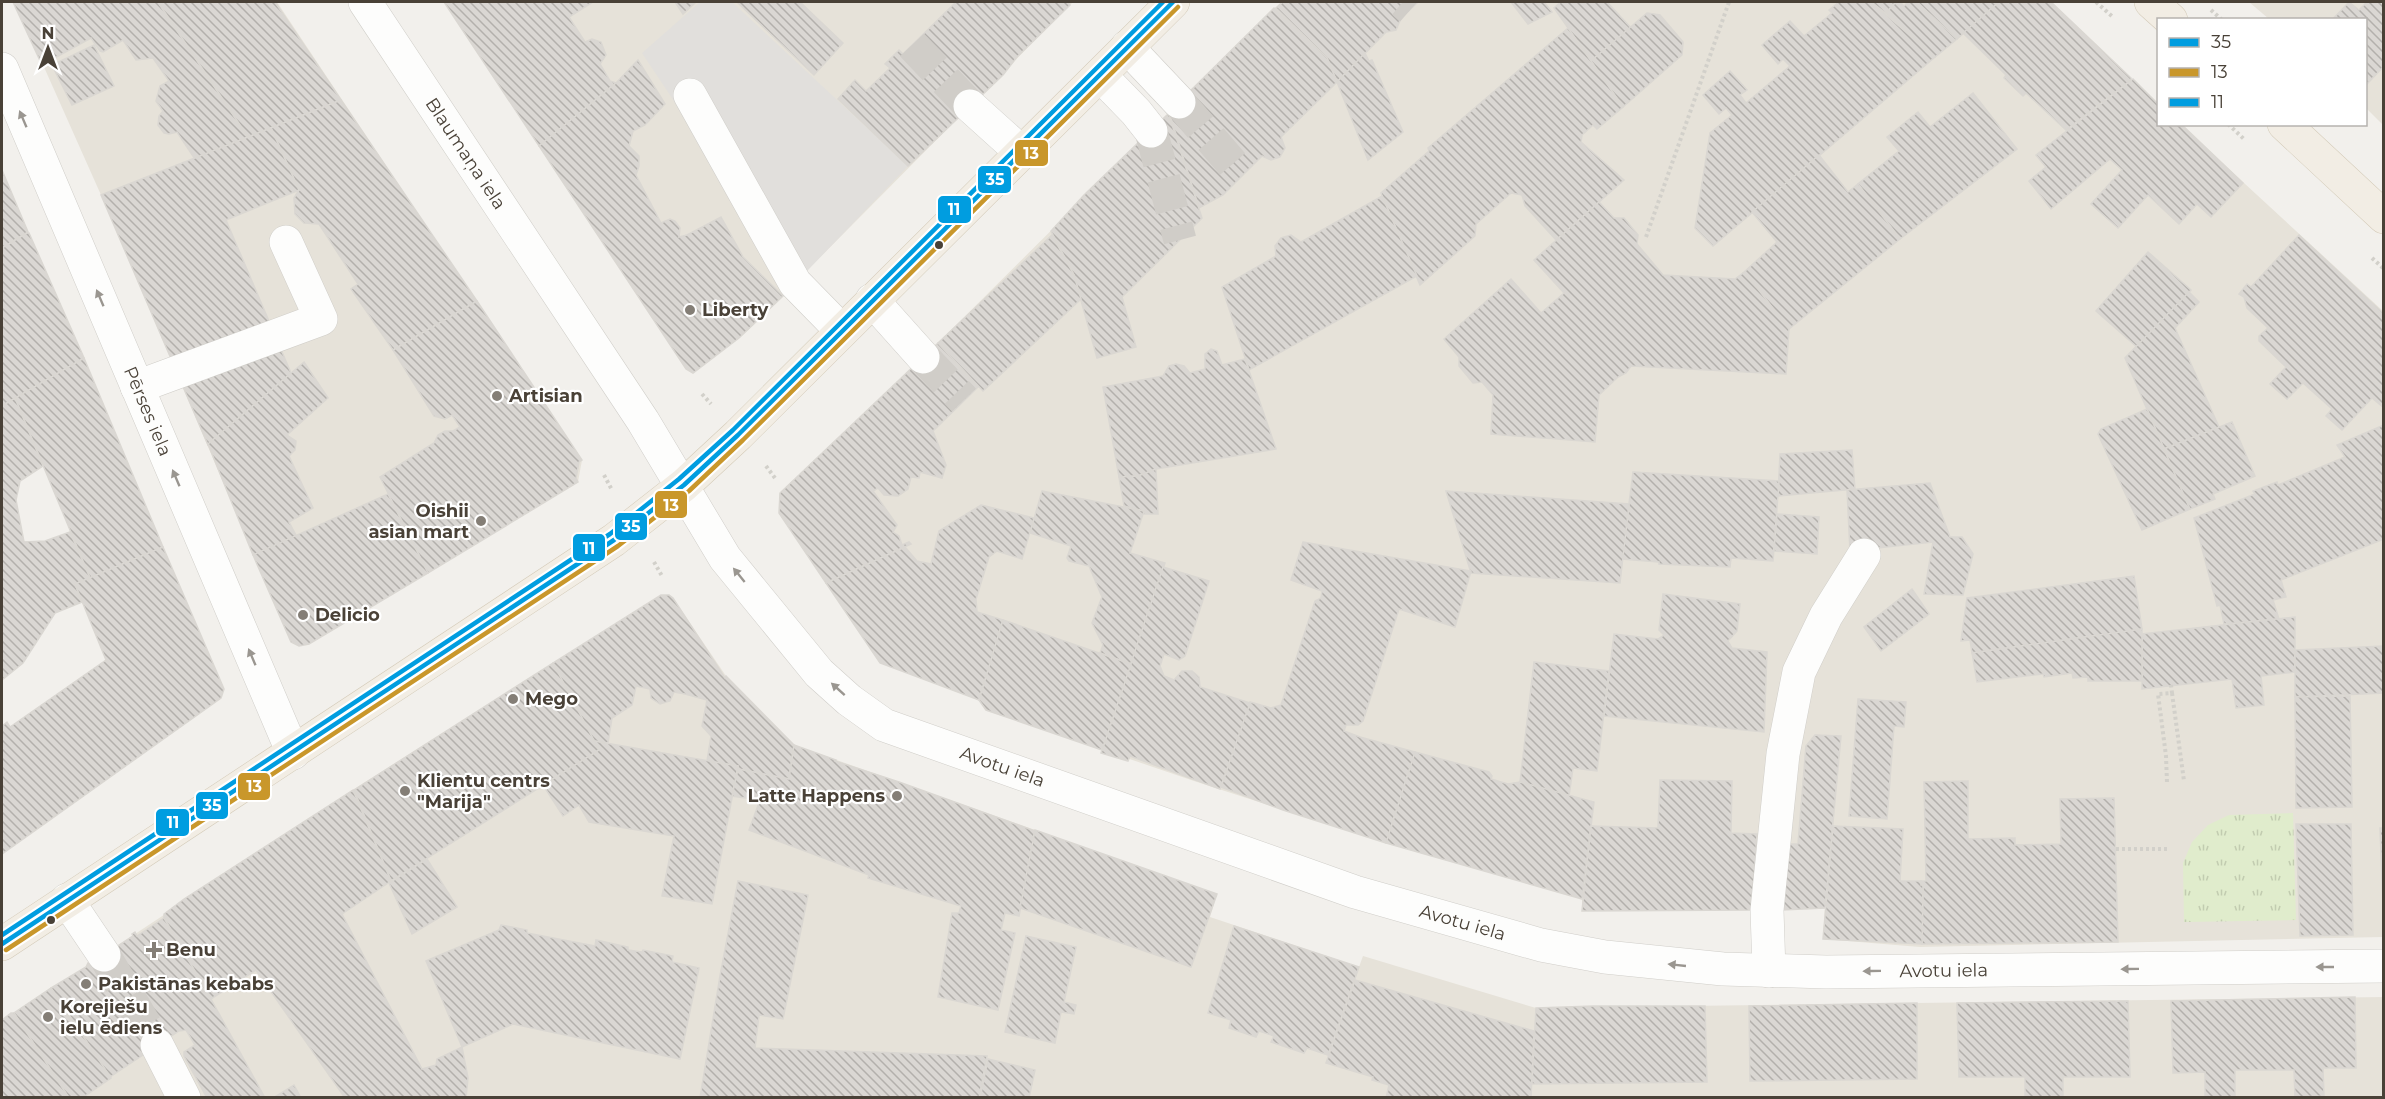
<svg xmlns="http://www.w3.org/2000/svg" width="2385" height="1099" viewBox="0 0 2385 1099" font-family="Montserrat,sans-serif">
	<defs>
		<pattern id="grass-tufts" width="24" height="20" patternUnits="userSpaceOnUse" patternTransform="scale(1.5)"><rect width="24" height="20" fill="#e0eccc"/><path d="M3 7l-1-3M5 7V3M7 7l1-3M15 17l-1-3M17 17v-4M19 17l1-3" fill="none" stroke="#c2ccb0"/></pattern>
		<pattern id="building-back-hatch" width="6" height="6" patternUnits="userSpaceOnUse" patternTransform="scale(1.5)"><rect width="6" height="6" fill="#dad7d3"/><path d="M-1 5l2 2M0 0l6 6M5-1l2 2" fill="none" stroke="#b3b0ac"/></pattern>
	</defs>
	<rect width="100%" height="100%" fill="#f2f0ec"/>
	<g fill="#e6e2d9">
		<polygon points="15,2 277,2 582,460 578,482 309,644 299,646 291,642 101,195"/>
		<polygon points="444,2 1073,2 748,330 693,373 686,369"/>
		<polygon points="1281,2 2048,2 2158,103 2158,124 2181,125 2383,311 2383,937 1920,947 1823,939 1825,908 1582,911 1582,899 1386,843 1194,781 986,710 979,699 880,663 779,513 780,493 938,343"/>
		<polygon points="2249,2 2383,2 2383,125 2366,108 2366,20 2269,19"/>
		<polygon points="661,595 669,595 673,598 726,676 794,745 1217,894 1210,917 1359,967 1363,956 1536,1008 2384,997 2383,1098 2,1098 2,1022 351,791"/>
	</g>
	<polygon fill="url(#grass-tufts)" points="2293,813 2296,920 2184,922 2183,863 2192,842 2208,825 2229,815"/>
	<polygon fill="#e1dfdc" points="700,2 732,2 908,166 783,296 672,98 642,53"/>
	<g fill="url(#building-back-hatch)" stroke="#dad7d2" stroke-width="1.5">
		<polygon points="13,2 158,2 248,137 195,159 177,132 169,134 164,133 158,125 159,116 163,111 156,101 160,86 169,81 153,58 136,60 123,40 103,52 100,51 91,38 42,65"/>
		<polygon points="158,2 275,2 341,100 248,137"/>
		<polygon points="444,2 593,2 569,17 585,42 592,39 601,42 606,55 600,64 610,81 616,83 539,146"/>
		<polygon points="675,2 696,2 683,14"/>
		<polygon points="737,2 800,2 843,43 814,75"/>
		<polygon points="956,2 1067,2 1070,5 1017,57 1003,75 908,166 838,99 855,80 866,91 890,68 885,64 899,50 903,54"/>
		<polygon points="1283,2 1418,2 1401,18 1396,30 1386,32 1337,82 1327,58 1276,8"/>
		<polygon points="1511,2 1544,2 1552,12 1528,24"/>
		<polygon points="1561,2 1607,2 1631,28 1591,61 1554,8"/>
		<polygon points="1839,2 1871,2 1935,57 1713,246 1695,228 1710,133 1732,115 1726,108 1719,114 1703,95 1730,71 1747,90 1740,95 1746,103 1790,66 1783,59 1778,64 1762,45 1790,21 1804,36 1832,13 1829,10"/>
		<polygon points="1871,2 1896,2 1886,13"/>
		<polygon points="1896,2 1900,2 1904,6 1908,2 1917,2 1957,39 1935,57 1886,13"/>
		<polygon points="1917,2 1999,2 1957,39"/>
		<polygon points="1999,2 2051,2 2131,78 2131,80 2066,130 2026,93 2023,96 2004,78 2006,75 1963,33"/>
		<polygon points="2349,2 2359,10 2367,2 2384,2 2384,66 2366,85 2366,20 2332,20"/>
		<polygon points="1274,8 1327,58 1337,82 1281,137 1285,148 1280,157 1271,160 1262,156 1223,195 1199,208 1169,112"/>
		<polygon points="1647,13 1660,15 1683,42 1682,55 1623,107 1591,61"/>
		<polygon points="1568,28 1623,107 1597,129 1593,125 1582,135 1581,142 1624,180 1556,240 1525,206 1522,195 1511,193 1476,224 1475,236 1420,285 1381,193 1429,151 1428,148"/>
		<polygon points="94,45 114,86 72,105 52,65"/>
		<polygon points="1365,53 1369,61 1372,60 1403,132 1368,160 1337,82"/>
		<polygon points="638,60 665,104 645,125 633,131 629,146 639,156 639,166 636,175 661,223 670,219 675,221 680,228 679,237 687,235 721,217 743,257 783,296 739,338 693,373 686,369 539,146 616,83"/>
		<polygon points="2133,79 2158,104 2158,124 2181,124 2243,183 2211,217 2197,204 2179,224 2148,195 2118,228 2091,204 2122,170 2110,159 2051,209 2029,181 2046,167 2036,155"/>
		<polygon points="1973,93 2017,149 1900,239 1858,184 1899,151 1887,137 1918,112 1930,127"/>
		<polygon points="341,100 477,301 393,350 351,289 358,284 319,224 304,223 295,214 294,198 299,190 271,128"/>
		<polygon points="1167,115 1169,115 1202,218 1122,297 1136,347 1097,358 1074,275 1051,231 1084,195"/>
		<polygon points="271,128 299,190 226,220 291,373 208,445 101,195"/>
		<polygon points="1819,155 1848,192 1858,184 1900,239 1789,329 1758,289 1743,273 1777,242 1752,212"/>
		<polygon points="2,170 28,232 2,248"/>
		<polygon points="1382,196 1417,276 1249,370 1222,287 1276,256 1275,246 1281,238 1291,235 1301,242"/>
		<polygon points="1599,202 1614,218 1624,218 1638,235 1637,244 1663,275 1735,279 1743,273 1758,289 1789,329 1786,374 1631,366 1626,373 1618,377 1599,395 1595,442 1491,434 1493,395 1482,382 1473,383 1459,366 1459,357 1444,339 1511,279 1541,313 1564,293 1534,260"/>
		<polygon points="27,233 29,233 84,358 2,406 2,248"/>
		<polygon points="1052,235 1074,275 1081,299 983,391 938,343"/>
		<polygon points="2299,235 2384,314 2384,408 2372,398 2342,430 2326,416 2332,409 2303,383 2287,399 2270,384 2286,367 2259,341 2259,336 2268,328 2247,308 2244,297 2239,294 2247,284 2251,287"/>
		<polygon points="2148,252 2191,290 2137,347 2096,311"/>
		<polygon points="2189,292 2199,302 2175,328 2219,427 2164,449 2125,358"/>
		<polygon points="477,301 582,460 579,462 576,478 578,482 428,573 380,477 434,443 438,435 445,431 453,431 460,427 452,415 445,419 434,416 393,350"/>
		<polygon points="938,343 978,387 933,431 946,465 942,478 920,472 919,478 911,477 908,489 898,496 884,495 878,488 873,491 897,525 893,532 899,536 902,545 909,542 911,544 826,583 779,513 780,493"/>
		<polygon points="1211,349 1217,351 1222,365 1245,359 1276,449 1156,469 1138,476 1119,477 1103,387 1163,376 1169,366 1176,364 1184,366 1190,373 1205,369 1205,354"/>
		<polygon points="84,358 163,547 90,578 15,398"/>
		<polygon points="304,362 328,398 287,435 296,441 295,450 289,456 313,508 289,522 297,537 253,555 208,444"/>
		<polygon points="15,398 43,466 20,481 16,500 24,542 45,541 70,532 90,578 75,584 82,602 55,613 23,663 2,680 2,406"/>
		<polygon points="2147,409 2190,509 2142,530 2098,434 2101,429"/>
		<polygon points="2232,422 2255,476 2213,494 2215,499 2190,509 2164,449"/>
		<polygon points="2384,425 2384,539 2281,580 2286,597 2273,600 2279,619 2224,624 2220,605 2217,606 2194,518 2255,494 2253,491 2277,482 2278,485 2345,457 2337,445"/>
		<polygon points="1852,450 1855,489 1778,496 1780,454"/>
		<polygon points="1156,469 1158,514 1142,514 1144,511 1124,506 1119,477 1138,476"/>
		<polygon points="1633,472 1779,481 1773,561 1731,558 1730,567 1659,564 1659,562 1622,559"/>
		<polygon points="1930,483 1950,537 1962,537 1973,554 1963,595 1924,594 1933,542 1850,551 1847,490"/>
		<polygon points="1042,491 1144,511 1130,553 1165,563 1131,664 1100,653 1103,645 1092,623 1102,597 1089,566 1069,561 1067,558 1071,546 1030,533"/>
		<polygon points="1446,491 1629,504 1620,583 1471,573"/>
		<polygon points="388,494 428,573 309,644 299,646 291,642 253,555"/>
		<polygon points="981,505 1034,518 1022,559 997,551 989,557 976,599 977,612 1003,620 979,700 880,663 826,583 905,547 917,561 931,564 939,531"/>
		<polygon points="1777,514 1819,517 1817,554 1774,551"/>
		<polygon points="1303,542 1471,571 1455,627 1399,609 1363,721 1358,725 1346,725 1344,731 1360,737 1415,752 1386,843 1283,810 1221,787 1250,702 1271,708 1281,705 1315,601 1321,598 1322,591 1291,580"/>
		<polygon points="163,547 224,689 221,698 2,854 2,726 7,722 10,727 106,660 75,584"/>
		<polygon points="1163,567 1209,581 1185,656 1179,660 1164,654 1160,666 1164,676 1174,680 1182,671 1192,671 1199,677 1200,687 1250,703 1220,789 1130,756 1128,761 1101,753"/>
		<polygon points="2134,576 2142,629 1972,653 1970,640 1961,641 1967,598"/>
		<polygon points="1912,589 1929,614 1881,651 1864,627"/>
		<polygon points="1663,594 1740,604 1737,631 1728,641 1732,648 1767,652 1764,732 1604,716 1614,634 1658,639 1664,635 1659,630"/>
		<polygon points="661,595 669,595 673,598 725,678 726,676 794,745 789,779 738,769 738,766 707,761 711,736 702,726 707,700 685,694 674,692 670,701 660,704 651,698 650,689 636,686 632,705 612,718 608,743 594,741 553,663"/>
		<polygon points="2295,617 2295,672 2261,676 2264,705 2236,708 2232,679 2142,689 2142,634"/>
		<polygon points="1003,620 1131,664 1102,750 986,710 979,700"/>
		<polygon points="2142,629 2142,681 2088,681 2088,677 2073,678 2072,673 2044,677 2043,674 1977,682 1972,653"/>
		<polygon points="2384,646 2384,693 2295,697 2295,650"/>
		<polygon points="1534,662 1609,671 1597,771 1573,768 1569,796 1520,782"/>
		<polygon points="553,663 599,750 391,881 354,790"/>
		<polygon points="2350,696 2352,807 2296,808 2295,697"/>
		<polygon points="1858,699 1906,702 1904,727 1894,726 1887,819 1849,816"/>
		<polygon points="1815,735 1841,736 1825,908 1782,910 1786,844 1798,844 1806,746"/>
		<polygon points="594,741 738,766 712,904 662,896 674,836 589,822 579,805 563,816 543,785 599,750"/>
		<polygon points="794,745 836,760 835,761 899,782 1035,831 1019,916 1005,913 1001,930 1015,933 998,1010 938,997 952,913 959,913 961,906 868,878 869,875 749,830 760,800 732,796 738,769 789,779"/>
		<polygon points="1415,752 1489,772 1492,776 1491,779 1508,784 1520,782 1594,802 1582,899 1386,843"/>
		<polygon points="1660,780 1732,781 1731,833 1757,834 1752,910 1582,911 1591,826 1658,828"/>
		<polygon points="1968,781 1968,839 2015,838 2015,845 2061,844 2060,799 2114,798 2118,942 1922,944 1923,885 1921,885 1921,881 1926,881 1924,782"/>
		<polygon points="353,790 391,881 342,914 422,1069 436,1065 437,1059 462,1047 468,1078 466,1098 345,1098 256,970 211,999 164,918 164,914 184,899"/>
		<polygon points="2296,824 2351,824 2353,935 2300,936"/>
		<polygon points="1833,826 1903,829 1900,881 1921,881 1921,885 1923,885 1922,944 1823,939"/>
		<polygon points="2380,828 2384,828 2384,931"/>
		<polygon points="1035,830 1217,894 1191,967 1020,908"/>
		<polygon points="427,859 457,907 412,934 389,883"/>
		<polygon points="738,881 808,895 783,1019 759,1015 755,1048 987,1056 979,1098 700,1098 720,976"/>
		<polygon points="164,918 211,999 265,1098 207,1098 184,1056 184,1052 195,1045 186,1030 179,1031 110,1077 51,988 86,967 88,963 90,965 104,955 133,936 132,934 135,932 137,936"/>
		<polygon points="501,925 527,930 527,933 595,946 596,940 628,947 628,950 642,952 643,950 673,956 672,962 699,968 680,1059 513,1024 462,1047 426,961 499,930"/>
		<polygon points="1234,926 1359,967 1328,1055 1307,1048 1304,1053 1271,1042 1274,1036 1259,1031 1256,1037 1229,1028 1231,1020 1208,1013"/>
		<polygon points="1026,936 1076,947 1064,1002 1076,1005 1074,1014 1061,1012 1055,1043 1005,1032"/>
		<polygon points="1355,980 1534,1031 1531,1098 1386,1098 1389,1085 1372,1080 1373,1077 1326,1063"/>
		<polygon points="51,988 111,1078 82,1098 69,1098 14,1013"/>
		<polygon points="2355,997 2356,1068 2323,1068 2324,1096 2295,1097 2294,1070 2235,1070 2235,1098 2205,1098 2205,1072 2173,1073 2171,1001"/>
		<polygon points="2128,1001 2130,1077 2063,1077 2063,1098 2025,1098 2025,1077 1959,1077 1957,1003"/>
		<polygon points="1917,1003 1917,1079 1750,1081 1749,1006"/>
		<polygon points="1594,1006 1705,1006 1707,1082 1532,1084 1536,1008"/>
		<polygon points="11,1013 14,1013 69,1098 2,1098 2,1020"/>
		<polygon points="988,1059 1035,1070 1029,1098 980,1098"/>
		<polygon points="294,1085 301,1098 273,1098"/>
	</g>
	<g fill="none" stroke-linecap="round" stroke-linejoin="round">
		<g stroke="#d0cdc8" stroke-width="33" stroke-dasharray="33 16" stroke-linecap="butt">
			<polyline points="1403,2 1411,9"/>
			<polyline points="912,45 970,106"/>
			<polyline points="1179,102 1242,175"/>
			<polyline points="1151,131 1180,240"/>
			<polyline points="923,357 964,400"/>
			<polyline points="104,955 157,1045"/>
		</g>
		<g stroke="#d0cec9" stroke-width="34">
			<g id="minor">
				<path id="s1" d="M365,2L643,421L725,558L819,673L849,700L884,725L1355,892L1541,945L1605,957L1723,969L1826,972L2384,966"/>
				<polyline points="1127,47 1179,102"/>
				<path id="s2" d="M2,69L293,753"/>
				<polyline points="1100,75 1136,112 1151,131"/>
				<polyline points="690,95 795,283 842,331"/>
				<polyline points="970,106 1021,152"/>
				<polyline points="872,300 923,357"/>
				<polyline points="137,387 321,319 286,242"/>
				<polyline points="67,900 104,955"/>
				<polyline points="1769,971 1767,910 1783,754 1799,672 1826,616 1864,555"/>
				<polyline points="157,1045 184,1098"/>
			</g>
		</g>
		<g stroke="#d4cbb9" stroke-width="34">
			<g id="major">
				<polyline points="2151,2 2171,20"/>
				<polyline points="2284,124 2384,217"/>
				<polyline points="2,944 614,540 684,485 738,435 1173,2"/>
			</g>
		</g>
		<g stroke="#d2d0ca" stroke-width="4" stroke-dasharray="3 3" stroke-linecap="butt">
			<polyline points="2096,2 2113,17"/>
			<polyline points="2211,10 2222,20"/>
			<polyline points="2228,124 2245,140"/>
			<polyline points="1646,237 1729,2"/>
			<polyline points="2372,258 2384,269"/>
			<polyline points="702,394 711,404"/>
			<polyline points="766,466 775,478"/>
			<polyline points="604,475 612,490"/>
			<polyline points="654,562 662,576"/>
			<polyline points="2172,693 2184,781"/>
			<polyline points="2167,782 2166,756 2158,694 2172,693 2171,685"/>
			<polyline points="2116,849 2168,849"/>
		</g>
		<use href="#minor" stroke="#fdfdfc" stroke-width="33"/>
		<use href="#major" stroke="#f2ede4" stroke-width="33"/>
		<g stroke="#fff" stroke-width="9">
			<polyline id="bus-1" points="2,944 614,540 684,485 738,435 1173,2"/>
		</g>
		<g stroke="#fff" stroke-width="9">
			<polyline id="bus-2" points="6,950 618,546 689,491 743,440 1178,7"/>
		</g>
		<g stroke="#fff" stroke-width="9">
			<polyline id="bus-3" points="2,935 610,534 679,479 733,430 1163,2"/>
		</g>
		<use href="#bus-1" stroke="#009de0" stroke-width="4.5"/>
		<use href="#bus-2" stroke="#c9972b" stroke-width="4.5"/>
		<use href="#bus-3" stroke="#009de0" stroke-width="4.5"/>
	</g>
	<defs><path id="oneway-solid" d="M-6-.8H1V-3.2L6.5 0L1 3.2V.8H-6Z" transform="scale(1.5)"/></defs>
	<g fill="#9a9690">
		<use href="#oneway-solid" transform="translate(23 119) rotate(-113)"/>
		<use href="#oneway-solid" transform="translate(100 298) rotate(-113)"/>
		<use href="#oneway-solid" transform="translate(176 478) rotate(-113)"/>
		<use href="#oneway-solid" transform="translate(739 575) rotate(-129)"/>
		<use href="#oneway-solid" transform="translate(252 657) rotate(-113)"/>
		<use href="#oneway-solid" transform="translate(838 689) rotate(-138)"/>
		<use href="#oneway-solid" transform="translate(1677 965) rotate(-174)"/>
		<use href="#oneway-solid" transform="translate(2325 967) rotate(180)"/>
		<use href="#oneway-solid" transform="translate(2130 969) rotate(179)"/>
		<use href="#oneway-solid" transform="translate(1872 971) rotate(179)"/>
	</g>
	<g fill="#494137" stroke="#fff" stroke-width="2">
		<circle cx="939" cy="245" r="5"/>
		<circle cx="51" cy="920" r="5"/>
	</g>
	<g fill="#847e76" stroke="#fff" stroke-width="2">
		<circle cx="690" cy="310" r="6"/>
		<circle cx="497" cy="396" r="6"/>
		<circle cx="481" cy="521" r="6"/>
		<circle cx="303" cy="615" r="6"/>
		<circle cx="513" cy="699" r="6"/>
		<circle cx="405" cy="791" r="6"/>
		<circle cx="897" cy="796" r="6"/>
		<path d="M151 941h6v6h6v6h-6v6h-6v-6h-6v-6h6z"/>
		<circle cx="86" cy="984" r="6"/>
		<circle cx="48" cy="1017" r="6"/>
	</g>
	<g text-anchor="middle" stroke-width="4.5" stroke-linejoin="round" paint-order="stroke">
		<g font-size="18" fill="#494137" stroke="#fff">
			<text dy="6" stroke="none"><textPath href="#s1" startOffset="182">Blaumaņa iela</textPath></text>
			<text dy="6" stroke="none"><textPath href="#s2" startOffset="372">Pērses iela</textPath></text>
			<text dy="6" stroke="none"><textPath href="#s1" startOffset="1020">Avotu iela</textPath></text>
			<text dy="6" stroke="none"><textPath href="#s1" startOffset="1506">Avotu iela</textPath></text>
			<text dy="6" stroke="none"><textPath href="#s1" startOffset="1992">Avotu iela</textPath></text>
		</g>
		<g font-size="18" font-weight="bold" fill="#494137" stroke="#fff" text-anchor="start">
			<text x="702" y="316">Liberty</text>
			<text x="509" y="402">Artisian</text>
			<text x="469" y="517" text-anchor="end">Oishii<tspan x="469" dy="21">asian mart</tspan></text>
			<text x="315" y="621">Delicio</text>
			<text x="525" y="705">Mego</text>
			<text x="417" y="787">Klientu centrs<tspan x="417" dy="21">"Marija"</tspan></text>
			<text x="885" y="802" text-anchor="end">Latte Happens</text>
			<text x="166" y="956">Benu</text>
			<text x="98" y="990">Pakistānas kebabs</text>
			<text x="60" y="1013">Korejiešu<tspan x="60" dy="21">ielu ēdiens</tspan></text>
		</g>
	</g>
	<g stroke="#fff" stroke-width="2">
		<rect x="1014" y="139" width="35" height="28" rx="6" fill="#c9972b"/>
		<rect x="977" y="165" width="35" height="29" rx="6" fill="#009de0"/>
		<rect x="937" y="195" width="35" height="29" rx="6" fill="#009de0"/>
		<rect x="654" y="490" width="34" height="29" rx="6" fill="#c9972b"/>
		<rect x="614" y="512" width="34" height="29" rx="6" fill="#009de0"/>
		<rect x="572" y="533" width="34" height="29" rx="6" fill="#009de0"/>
		<rect x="237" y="772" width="34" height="29" rx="6" fill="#c9972b"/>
		<rect x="195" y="791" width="34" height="29" rx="6" fill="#009de0"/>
		<rect x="155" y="808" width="35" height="29" rx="6" fill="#009de0"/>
	</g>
	<g font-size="16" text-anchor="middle" font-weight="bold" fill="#fff">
		<text x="1031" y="159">13</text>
		<text x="995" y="185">35</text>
		<text x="954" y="215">11</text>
		<text x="671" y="511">13</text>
		<text x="631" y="532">35</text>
		<text x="589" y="554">11</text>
		<text x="254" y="792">13</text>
		<text x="212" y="811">35</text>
		<text x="173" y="828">11</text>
	</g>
	<rect width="2385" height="1099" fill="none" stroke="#494137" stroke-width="6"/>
	<rect x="2157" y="18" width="210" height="108" fill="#ffffff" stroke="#b6b3af" stroke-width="1.5"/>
	<rect x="2169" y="38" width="30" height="9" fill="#009de0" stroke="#b6b3af" stroke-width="1.5"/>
	<text x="2211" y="48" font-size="18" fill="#494137">35</text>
	<rect x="2169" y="68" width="30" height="9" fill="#c9972b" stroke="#b6b3af" stroke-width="1.5"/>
	<text x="2211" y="78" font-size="18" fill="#494137">13</text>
	<rect x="2169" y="98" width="30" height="9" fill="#009de0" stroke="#b6b3af" stroke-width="1.5"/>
	<text x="2211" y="108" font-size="18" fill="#494137">11</text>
	<g transform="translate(48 48)" stroke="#ffffff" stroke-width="4.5" paint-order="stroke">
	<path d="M0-4.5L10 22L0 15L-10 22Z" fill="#494137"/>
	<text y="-9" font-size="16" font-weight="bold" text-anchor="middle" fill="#494137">N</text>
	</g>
</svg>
